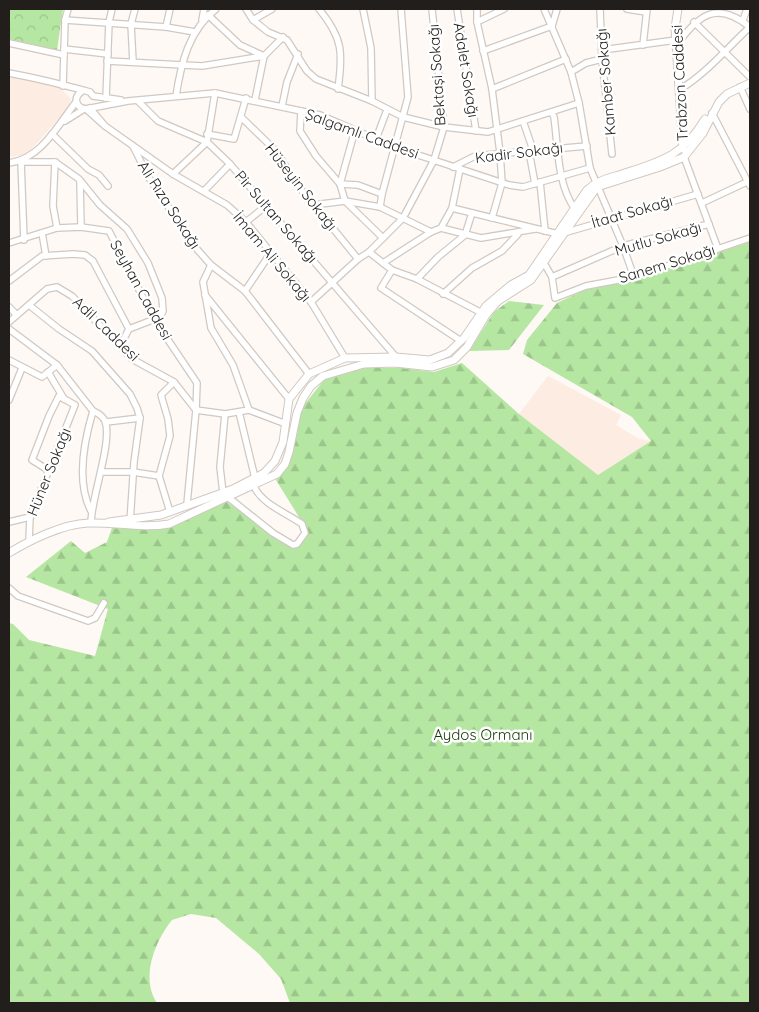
<svg xmlns="http://www.w3.org/2000/svg" width="759" height="1012" viewBox="0 0 759 1012" font-family="Quicksand,sans-serif">
	<defs>
		<pattern id="forest-firs" width="22" height="20" patternUnits="userSpaceOnUse" patternTransform="scale(1.25)"><rect width="22" height="20" fill="#b5e6a2"/><path d="M5 1l3.5 6h-7zM16 11l3.5 6h-7z" fill="#9bc58b"/></pattern>
		<pattern id="park-crowns" width="20" height="18" patternUnits="userSpaceOnUse" patternTransform="scale(1.25)"><rect width="20" height="18" fill="#b5e6a2"/><path d="M2 6a3 3 0 1 1 6 0M12 15a3 3 0 1 1 6 0" fill="none" stroke="#9bc58b"/></pattern>
	</defs>
	<rect width="100%" height="100%" fill="#fef9f5"/>
	<g fill="#fdece1">
		<polygon points="9,75 57,85 71,99 69,107 26,155 9,157"/>
		<polygon points="548,376 621,415 616,425 639,439 651,441 598,475 519,414"/>
	</g>
	<g fill="url(#forest-firs)">
		<path d="M750,242V1003H290L281,979L259,954L216,918L191,914L172,920C155,941 140,978 157,1003H9V623L13,624L29,640L95,656L108,609L26,577L71,541L85,553L107,542L112,528L156,529L224,500L292,547L307,530L276,480L283,469L300,410L324,380L360,368H402L434,372L462,363L519,414L598,475L651,441L632,417L523,354L527,340L557,303L587,289L634,280Z"/>
		<polygon points="509,301 544,305 509,350 469,351 494,312"/>
	</g>
	<polygon fill="url(#park-crowns)" points="9,9 63,9 57,50 9,39"/>
	<g fill="none" stroke-linecap="round" stroke-linejoin="round">
		<g stroke="#d1c8c1" stroke-width="8">
			<g id="minor">
				<polyline points="246,9 253,20 268,32 287,40 307,71 316,79 372,101 403,117 444,127 488,132 579,103"/>
				<path d="M319,9C343,38 343,53 338,89"/>
				<polyline points="363,9 371,48 372,101"/>
				<polyline points="457,9 476,131"/>
				<polyline points="477,9 477,22 492,89 500,153 502,183 492,218"/>
				<polyline points="544,9 571,72 579,103 590,168 623,246 634,277"/>
				<polyline points="600,9 602,59 612,154"/>
				<polyline points="627,9 646,12"/>
				<polyline points="65,20 166,27 195,32"/>
				<polyline points="202,20 204,9"/>
				<polyline points="253,20 272,9"/>
				<polyline points="743,20 747,9"/>
				<polyline points="477,22 504,9"/>
				<polyline points="694,22 750,77"/>
				<polyline points="166,27 170,9"/>
				<polyline points="9,43 64,55"/>
				<polyline points="643,45 647,9"/>
				<path d="M676,46C698,15 716,0 750,27"/>
				<polyline points="64,49 108,54"/>
				<polyline points="602,50 676,40"/>
				<polyline points="483,51 552,26 557,9"/>
				<polyline points="107,61 202,66 264,56 240,45 208,15"/>
				<polyline points="133,62 131,24 135,9"/>
				<polyline points="571,72 586,63 602,59"/>
				<path d="M9,73C36,78 64,85 90,92L93,96L121,100"/>
				<polyline points="63,86 65,20 68,9"/>
				<polyline points="740,87 750,109"/>
				<polyline points="492,89 566,59"/>
				<path d="M679,90C706,74 726,49 750,27"/>
				<path d="M81,92C73,98 76,108 86,109L128,101L215,93L320,115L394,147L509,185L523,187L590,168"/>
				<path d="M176,96C181,63 189,30 216,9"/>
				<polyline points="106,98 109,22 112,9"/>
				<polyline points="255,100 264,56 283,37"/>
				<polyline points="138,101 158,121 207,142 230,164 396,357"/>
				<polyline points="282,106 287,82 298,54"/>
				<polyline points="86,109 105,126 90,108"/>
				<polyline points="301,111 300,131 316,156 340,184 345,201 383,238"/>
				<path d="M552,113L554,117C558,145 557,185 575,209"/>
				<polyline points="712,113 750,186"/>
				<polyline points="241,117 276,151 299,187 358,259"/>
				<polyline points="65,121 84,109"/>
				<polyline points="523,121 533,150"/>
				<polyline points="105,126 173,174 227,205 246,222 311,302 345,358"/>
				<polyline points="355,130 340,184 358,185 382,194"/>
				<polyline points="52,134 88,169 99,175 108,186"/>
				<polyline points="207,134 234,139 246,98"/>
				<polyline points="376,139 387,110"/>
				<polyline points="133,146 149,178 195,247 211,265 245,291 309,374"/>
				<polyline points="529,151 535,184"/>
				<polyline points="684,157 718,249"/>
				<polyline points="55,162 53,206 57,228"/>
				<path d="M9,163C41,159 58,125 76,102"/>
				<polyline points="453,167 475,156 587,146"/>
				<polyline points="173,174 207,142 215,93"/>
				<polyline points="80,182 81,227"/>
				<polyline points="540,182 545,231"/>
				<polyline points="204,191 230,164"/>
				<polyline points="702,203 749,181"/>
				<polyline points="313,205 345,201 380,207 431,232"/>
				<polyline points="380,207 382,194 408,97 401,9"/>
				<polyline points="452,208 558,234"/>
				<polyline points="246,222 266,206"/>
				<polyline points="441,228 481,238 535,229"/>
				<polyline points="567,232 698,194"/>
				<polyline points="42,233 46,256"/>
				<polyline points="24,240 21,162 55,162 79,179 100,205 127,229 148,263 162,298 163,311 160,317 129,329 120,346"/>
				<polyline points="9,243 57,228 81,227 109,231 154,319 197,383 196,410 187,504"/>
				<polyline points="369,252 392,270 417,279 480,312"/>
				<polyline points="383,263 431,232 441,228 452,208 460,169"/>
				<polyline points="544,263 552,277 555,298 586,286 634,277 750,238"/>
				<polyline points="211,265 203,282 211,328 233,365 249,410"/>
				<polyline points="392,270 381,288 461,341"/>
				<polyline points="552,277 623,246 709,224"/>
				<polyline points="417,279 438,257 465,235 472,213"/>
				<polyline points="9,281 42,256 73,254 85,255 93,261 129,329"/>
				<polyline points="245,291 270,254"/>
				<polyline points="443,294 472,268 502,251 518,234"/>
				<polyline points="205,295 289,399"/>
				<polyline points="311,302 358,259 369,252 403,218 434,160 444,127 432,9"/>
				<polyline points="29,305 59,329 92,351 130,394 137,408 140,418 134,462 130,522"/>
				<polyline points="9,307 17,315"/>
				<polyline points="9,322 47,289 57,287 72,296 132,359 174,382 196,410 225,414 249,410 286,424"/>
				<path d="M9,329L57,365L93,411C98,413 102,415 105,421C113,441 91,498 91,523"/>
				<polyline points="9,360 42,377 57,365"/>
				<polyline points="48,372 64,399"/>
				<polyline points="9,400 22,368"/>
				<polyline points="239,412 255,478"/>
				<polyline points="106,422 140,418"/>
				<polyline points="101,472 133,472 159,476"/>
				<polyline points="223,493 220,467 225,414"/>
				<path d="M229,498L273,533L293,545L297,544L305,533L302,524C287,513 261,504 254,486"/>
				<path d="M91,511C76,482 84,441 93,411"/>
				<polyline points="170,512 159,476 170,436 168,419 161,395 174,382"/>
				<polyline points="9,522 30,517"/>
				<polyline points="29,541 30,517 75,405 59,396 49,416 32,460 48,470"/>
				<polyline points="9,588 18,596 88,621 95,618 104,603"/>
			</g>
		</g>
		<g stroke="#d1c8c1" stroke-width="9">
			<g id="major">
				<polyline points="678,9 675,28 683,149"/>
				<path d="M109,522L161,515L233,489L264,473L275,461L283,442L289,399L309,374L345,358L396,357L430,360L448,353L464,338L486,306L511,285L529,275L587,190C598,180 609,178 622,174C662,161 683,156 705,119"/>
				<path d="M9,553C30,540 63,524 88,523C116,522 141,529 169,524L277,474L285,464L289,452L297,413L303,398L311,386L323,376L364,364L395,363L432,367L454,360L467,347L486,315L498,301L531,280L597,187L660,167L684,157L703,133L719,102L727,94L750,83"/>
			</g>
		</g>
		<use href="#minor" stroke="#fff" stroke-width="5.5"/>
		<use href="#major" stroke="#fff" stroke-width="7"/>
	</g>
	<g text-anchor="middle" stroke-width="5" stroke-linejoin="round" paint-order="stroke">
		<g font-size="15" fill="#211e1b" stroke="#fff">
			<text transform="translate(466 70) rotate(81)" y="5">Adalet Sokağı</text>
			<text transform="translate(437 75) rotate(-94)" y="5">Bektaşi Sokağı</text>
			<text transform="translate(606 82) rotate(-95)" y="5">Kamber Sokağı</text>
			<text transform="translate(680 83) rotate(-93)" y="5">Trabzon Caddesi</text>
			<text transform="translate(362 134) rotate(20)" y="5">Şalgamlı Caddesi</text>
			<text transform="translate(519 153) rotate(-7)" y="5">Kadir Sokağı</text>
			<text transform="translate(301 187) rotate(52)" y="5">Hüseyin Sokağı</text>
			<text transform="translate(169 205) rotate(57)" y="5">Ali Rıza Sokağı</text>
			<text transform="translate(632 212) rotate(-16)" y="5">İtaat Sokağı</text>
			<text transform="translate(276 217) rotate(49)" y="5">Pir Sultan Sokağı</text>
			<text transform="translate(658 239) rotate(-16)" y="5">Mutlu Sokağı</text>
			<text transform="translate(272 257) rotate(50)" y="5">İmam Ali Sokağı</text>
			<text transform="translate(667 264) rotate(-17)" y="5">Sanem Sokağı</text>
			<text transform="translate(141 290) rotate(61)" y="5">Seyhan Caddesi</text>
			<text transform="translate(106 329) rotate(44)" y="5">Adil Caddesi</text>
			<text transform="translate(49 472) rotate(-68)" y="5">Hüner Sokağı</text>
		</g>
		<g font-size="15" fill="#173806" stroke="#fff">
			<text x="483" y="740">Aydos Ormanı</text>
		</g>
	</g>
	<rect width="759" height="1012" fill="none" stroke="#211e1b" stroke-width="20"/>
</svg>
